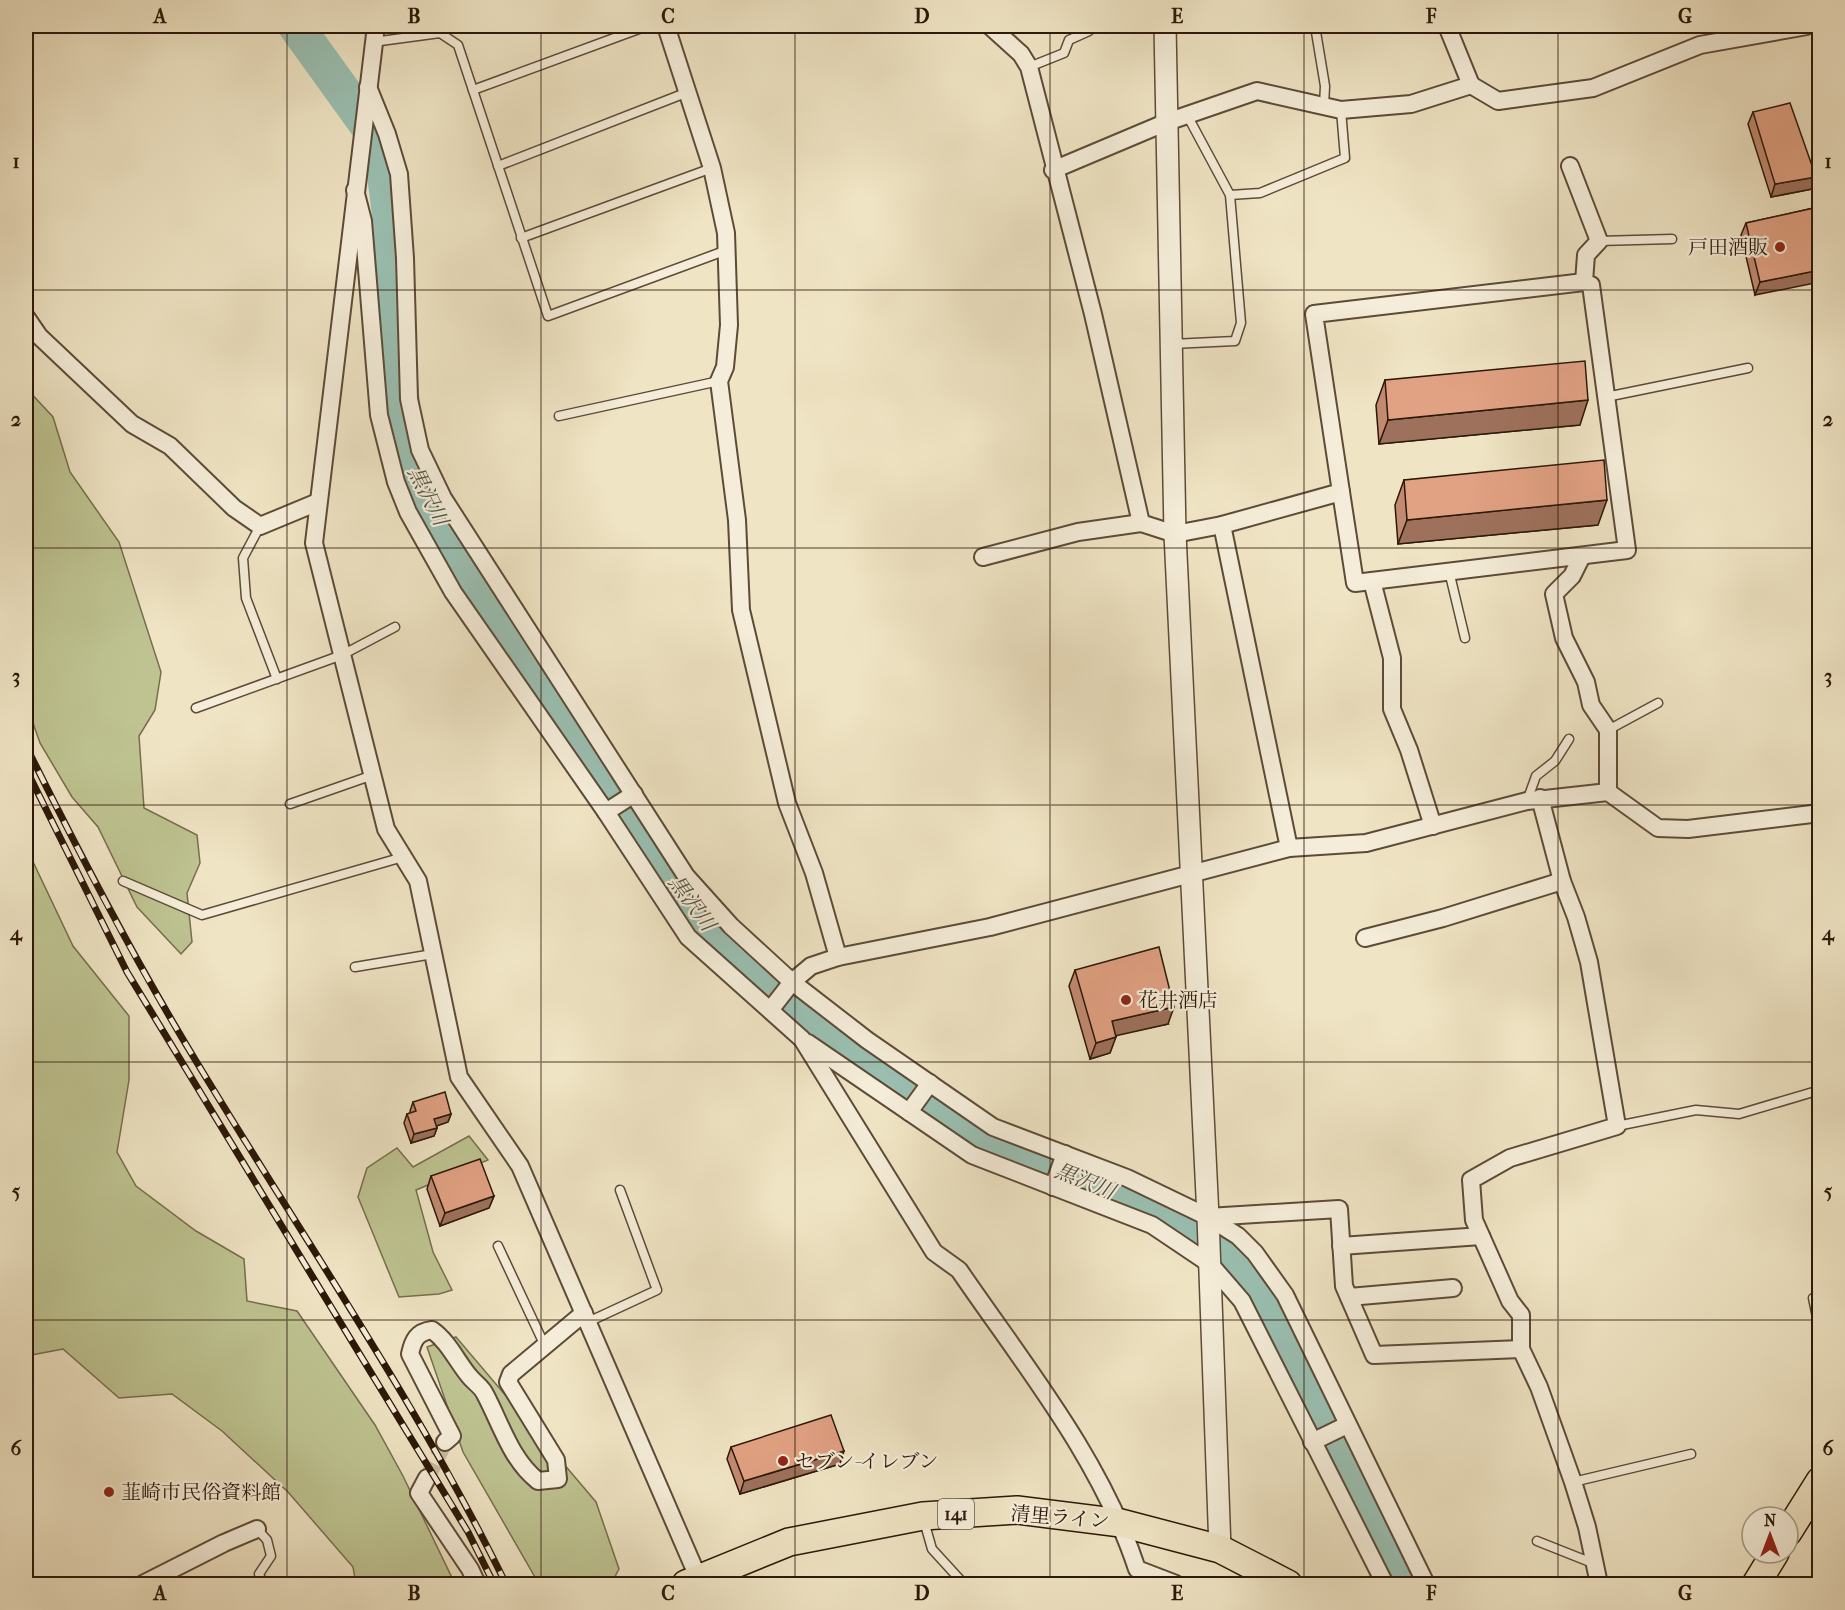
<svg xmlns="http://www.w3.org/2000/svg" width="1845" height="1610" viewBox="0 0 1845 1610" font-family="'IM FELL French Canon','Noto Serif JP',serif">
	<rect width="100%" height="100%" fill="#efe4c4"/>
	<filter id="stains"><feTurbulence type="fractalNoise" baseFrequency=".00333" numOctaves="4"/><feColorMatrix values="0 0 0 0 .2 0 0 0 0 .09 0 0 0 0 .02 0 0 0 .5 -.17"/></filter>
	<radialGradient id="worn" r=".72"><stop offset=".6" stop-color="#630" stop-opacity="0"/><stop offset="1" stop-color="#630" stop-opacity=".3"/></radialGradient>
	<g fill="#bec391" stroke="#756e4c" stroke-width="1.5">
		<polygon points="26,388 53,417 70,472 119,542 161,672 155,710 139,736 144,808 197,835 200,863 187,893 192,942 181,954 137,907 98,827 72,797 40,743 26,703"/>
		<polygon points="26,847 73,946 129,1016 129,1080 117,1152 136,1186 196,1231 244,1259 247,1301 297,1311 375,1425 403,1476 455,1584 356,1584 353,1567 288,1492 222,1431 172,1394 119,1398 63,1349 26,1356"/>
		<polygon points="469,1136 488,1160 416,1190 433,1252 452,1290 439,1294 399,1297 358,1197 367,1168 397,1148 413,1167"/>
		<polygon points="456,1337 596,1502 619,1569 611,1584 539,1584 463,1452 427,1347"/>
	</g>
	<g fill="none" stroke-linecap="round" stroke-linejoin="round">
		<polyline stroke="#9abfb1" stroke-width="36" points="296,26 381,144 391,222 394,313 406,451 427,503 705,926 765,981 842,1040 948,1114 1004,1148 1172,1216 1244,1264 1280,1321 1407,1584"/>
		<polyline stroke="#c8bb9e" stroke-width="16" stroke-dasharray="16 8" stroke-linecap="butt" points="427,1478 445,1442"/>
		<g stroke="#5d4b37" stroke-width="11">
			<g id="service">
				<polyline points="1315,26 1325,86 1324,106"/>
				<polyline points="373,42 440,33 458,45 548,316 727,250"/>
				<polyline points="1029,67 1064,53 1069,40 1089,31"/>
				<polyline points="473,90 647,26"/>
				<polyline points="498,166 688,92"/>
				<polyline points="1230,195 1260,193 1345,158 1341,110"/>
				<polyline points="521,238 712,168"/>
				<polyline points="1599,241 1672,239"/>
				<polyline points="1172,344 1235,341 1241,323 1230,195 1187,115"/>
				<polyline points="1606,397 1748,368"/>
				<polyline points="559,416 719,381"/>
				<polyline points="260,526 243,558 246,598 277,679"/>
				<polyline points="1449,571 1465,638"/>
				<polyline points="196,708 342,655 395,627"/>
				<polyline points="1608,730 1658,703"/>
				<polyline points="1527,801 1536,776 1555,761 1569,739"/>
				<polyline points="290,804 373,775"/>
				<polyline points="123,881 202,915 403,857"/>
				<polyline points="355,967 433,954"/>
				<polyline points="1617,1126 1696,1110 1739,1114 1820,1090"/>
				<polyline points="498,1246 545,1346"/>
				<polyline points="1820,1296 1813,1298 1820,1332"/>
				<polyline points="588,1322 657,1290 620,1190"/>
				<polyline points="1573,1482 1691,1454"/>
				<polyline points="924,1521 932,1549 964,1584"/>
				<polyline points="257,1529 267,1540 271,1556 259,1574 263,1584"/>
				<polyline points="1537,1541 1595,1564"/>
			</g>
		</g>
		<g stroke="#5d4b37" stroke-width="20">
			<g id="minor">
				<polyline points="376,26 314,543 386,829 418,881 459,1077 520,1166 701,1584"/>
				<polyline points="666,26 712,168 726,233 729,325 725,367 719,381 737,520 741,610 787,803 814,873 838,957"/>
				<polyline points="990,26 1021,54 1029,67 1093,314 1141,523 1175,534 1222,525 1289,848 1366,843 1527,801 1608,792 1658,828 1688,829 1820,813"/>
				<polyline points="1447,26 1471,85"/>
				<polyline points="368,87 387,134 399,174 405,258 409,399 420,450 443,498 686,876 731,926 792,982 867,1040 993,1127 1127,1178 1208,1217 1238,1236 1255,1253 1285,1295 1426,1584"/>
				<polyline points="1053,170 1167,122 1257,91 1341,110 1411,104 1471,85 1498,101 1593,88 1700,45 1807,26"/>
				<path d="M355,190L363,221L379,415L396,482L408,512L453,592L606,812L688,937L802,1039L934,1252L959,1270C1024,1365 1101,1459 1137,1569L1176,1584"/>
				<polyline points="26,317 39,336 132,424 170,446 234,508 260,526 318,502"/>
				<polyline points="1341,492 1314,314 1584,282"/>
				<polyline points="1222,525 1341,492 1355,583 1627,550 1591,285 1584,282 1586,255 1599,241 1570,166"/>
				<polyline points="1582,556 1572,576 1554,594 1564,638 1586,682 1591,705 1608,730 1608,792"/>
				<polyline points="983,557 1078,532 1141,523"/>
				<polyline points="1372,581 1392,658 1392,709 1409,750 1433,826"/>
				<polyline points="1540,798 1562,881 1576,917 1589,962 1617,1126 1510,1158 1471,1180 1474,1220 1510,1301 1521,1315 1521,1349 1539,1387 1573,1482 1587,1527 1599,1584"/>
				<polyline points="606,812 634,794"/>
				<polyline points="1365,938 1443,918 1562,881"/>
				<polyline points="771,1009 792,982 811,966 838,957 990,927 1289,848"/>
				<polyline points="808,1043 972,1155 1152,1225 1210,1264 1242,1301 1385,1584"/>
				<polyline points="909,1112 930,1083"/>
				<polyline points="1053,1187 1065,1154"/>
				<polyline points="1208,1217 1339,1209 1344,1286 1374,1355 1521,1349"/>
				<polyline points="1341,1246 1481,1236"/>
				<polyline points="1349,1297 1453,1288"/>
				<path d="M445,1442L452,1436L410,1354C413,1340 417,1332 432,1330C449,1342 457,1362 470,1377C475,1383 482,1387 485,1394C501,1424 511,1460 538,1481L558,1479L556,1460L508,1382L511,1374L584,1313"/>
				<polyline points="1312,1442 1347,1425"/>
				<polyline points="427,1478 419,1493 470,1569 477,1584"/>
				<polyline points="143,1584 224,1543 257,1529"/>
			</g>
		</g>
		<g stroke="#5d4b37" stroke-width="24">
			<polyline id="tertiary" points="1165,26 1175,534 1208,1217 1220,1549"/>
		</g>
		<g stroke="#2c1808" stroke-width="30">
			<g id="trunk">
				<polyline points="1788,1532 1820,1481"/>
				<polyline points="686,1584 789,1542 923,1516 1017,1510 1121,1523 1220,1549 1288,1584"/>
				<polyline points="1756,1584 1775,1553"/>
			</g>
		</g>
		<use href="#service" stroke="#f5edd9" stroke-width="8"/>
		<use href="#minor" stroke="#f5edd9" stroke-width="16"/>
		<use href="#tertiary" stroke="#f5edd9" stroke-width="21"/>
		<use href="#trunk" stroke="#efe4c4" stroke-width="27"/>
		<g stroke="#2c1808" stroke-width="7">
			<g id="rail">
				<path d="M26,746C80,855 136,963 199,1066C303,1238 418,1404 506,1584"/>
				<polyline points="26,769 127,972 468,1532 494,1584"/>
			</g>
		</g>
		<use href="#rail" stroke="#f5edd9" stroke-width="4.5" stroke-dasharray="14" stroke-linecap="butt"/>
	</g>
	<g fill="#c28a71" stroke="#2c1808" stroke-width="1.5">
		<polygon points="1753,112 1812,189 1771,197 1748,124"/>
		<polygon points="1814,208 1755,295 1741,235 1746,223"/>
		<polygon points="1385,380 1580,425 1379,444 1376,405"/>
		<polygon points="1404,480 1598,525 1398,544 1395,505"/>
		<polygon points="1075,970 1168,1024 1116,1035 1110,1053 1090,1059 1069,986"/>
		<polygon points="413,1102 451,1114 448,1122 436,1126 437,1128 434,1136 411,1143 404,1123 407,1114 411,1113 410,1111"/>
		<polygon points="431,1176 494,1196 489,1208 440,1226 427,1189"/>
		<polygon points="731,1447 840,1464 740,1494 727,1459"/>
	</g>
	<g fill="#9e715c" stroke="#2c1808" stroke-width="1.5">
		<polygon points="1816,177 1812,189 1771,197 1775,184"/>
		<polygon points="1820,270 1820,282 1755,295 1760,282"/>
		<polygon points="1588,400 1580,425 1379,444 1388,420"/>
		<polygon points="1607,500 1598,525 1398,544 1407,520"/>
		<polygon points="1174,1007 1168,1024 1106,1038 1112,1021"/>
		<polygon points="1116,1037 1110,1053 1090,1059 1096,1043"/>
		<polygon points="451,1114 448,1122 431,1128 434,1119"/>
		<polygon points="437,1128 434,1136 411,1143 414,1134"/>
		<polygon points="494,1196 489,1208 440,1226 445,1213"/>
		<polygon points="844,1451 840,1464 740,1494 744,1481"/>
	</g>
	<g fill="#e1a183" stroke="#2c1808" stroke-width="1.5">
		<polygon points="1790,103 1816,177 1775,184 1753,112"/>
		<polygon points="1814,208 1820,228 1820,270 1760,282 1746,223"/>
		<polygon points="1585,361 1588,400 1388,420 1385,380"/>
		<polygon points="1604,460 1607,500 1407,520 1404,480"/>
		<polygon points="1159,947 1174,1007 1112,1021 1116,1037 1096,1043 1075,970"/>
		<polygon points="445,1092 451,1114 434,1119 437,1128 414,1134 407,1114 416,1111 413,1102"/>
		<polygon points="480,1159 494,1196 445,1213 431,1176"/>
		<polygon points="831,1415 844,1451 744,1481 731,1447"/>
	</g>
	<path fill="none" stroke="#2c1808" stroke-width="1.5" stroke-opacity="0.55" d="M287,26V1584M541,26V1584M795,26V1584M1050,26V1584M1304,26V1584M1558,26V1584M26,290H1820M26,548H1820M26,805H1820M26,1062H1820M26,1320H1820"/>
	<g fill="#8f2418" stroke="#f5edd9" stroke-width="2">
		<circle cx="1780" cy="247" r="6"/>
		<circle cx="1126" cy="1000" r="6"/>
		<circle cx="783" cy="1461" r="6"/>
		<circle cx="109" cy="1492" r="6"/>
	</g>
	<g text-anchor="middle" stroke-width="4.5" stroke-linejoin="round" paint-order="stroke">
		<rect fill="#f5edd9" stroke="#685847" stroke-width="1.5" x="938" y="1499" width="36" height="30" rx="4.5"/>
		<g font-size="18" font-weight="bold" fill="#2c1808">
			<text x="956" y="1520">141</text>
		</g>
		<g font-size="20" fill="#2c1808" stroke="#f5edd9" text-anchor="start">
			<text x="1768" y="254" text-anchor="end">戸田酒販</text>
			<text x="1138" y="1007">花井酒店</text>
			<text x="795" y="1468">セブン-イレブン</text>
			<text x="121" y="1499">韮崎市民俗資料館</text>
		</g>
		<g font-size="20" fill="#2c1808" stroke="#f5edd9">
			<text transform="translate(1060 1517) rotate(5)" y="7">清里ライン</text>
		</g>
		<g font-size="21" font-style="italic" fill="#525243" stroke="#f5edd9">
			<text transform="translate(428 496) rotate(63)" y="7">黒沢川</text>
			<text transform="translate(692 903) rotate(54)" y="7">黒沢川</text>
			<text transform="translate(1085 1181) rotate(22)" y="7">黒沢川</text>
		</g>
	</g>
	<rect width="1845" height="1610" fill="none" stroke="#efe4c4" stroke-width="66"/>
	<g transform="translate(1770 1535)"><circle r="28" fill="#f5edd9" stroke="#a59885" stroke-width="1.5"/>
	<path d="M0-4.5L10 22L0 15L-10 22Z" fill="#8f2418"/>
	<text y="-9" font-size="16" font-weight="bold" text-anchor="middle" fill="#2c1808">N</text>
	</g>
	<rect x="33" y="33" width="1779" height="1544" fill="none" stroke="#2c1808" stroke-width="2"/>
	<g font-size="20" text-anchor="middle" font-weight="bold" fill="#2c1808">
		<text x="160" y="23">A</text>
		<text x="414" y="23">B</text>
		<text x="668" y="23">C</text>
		<text x="922" y="23">D</text>
		<text x="1177" y="23">E</text>
		<text x="1431" y="23">F</text>
		<text x="1685" y="23">G</text>
		<text x="16" y="168">1</text>
		<text x="1828" y="168">1</text>
		<text x="16" y="426">2</text>
		<text x="1828" y="426">2</text>
		<text x="16" y="683">3</text>
		<text x="1828" y="683">3</text>
		<text x="16" y="940">4</text>
		<text x="1828" y="940">4</text>
		<text x="16" y="1198">5</text>
		<text x="1828" y="1198">5</text>
		<text x="16" y="1455">6</text>
		<text x="1828" y="1455">6</text>
		<text x="160" y="1600">A</text>
		<text x="414" y="1600">B</text>
		<text x="668" y="1600">C</text>
		<text x="922" y="1600">D</text>
		<text x="1177" y="1600">E</text>
		<text x="1431" y="1600">F</text>
		<text x="1685" y="1600">G</text>
	</g>
	<rect width="100%" height="100%" filter="url(#stains)"/>
	<rect width="100%" height="100%" fill="url(#worn)"/>
</svg>
